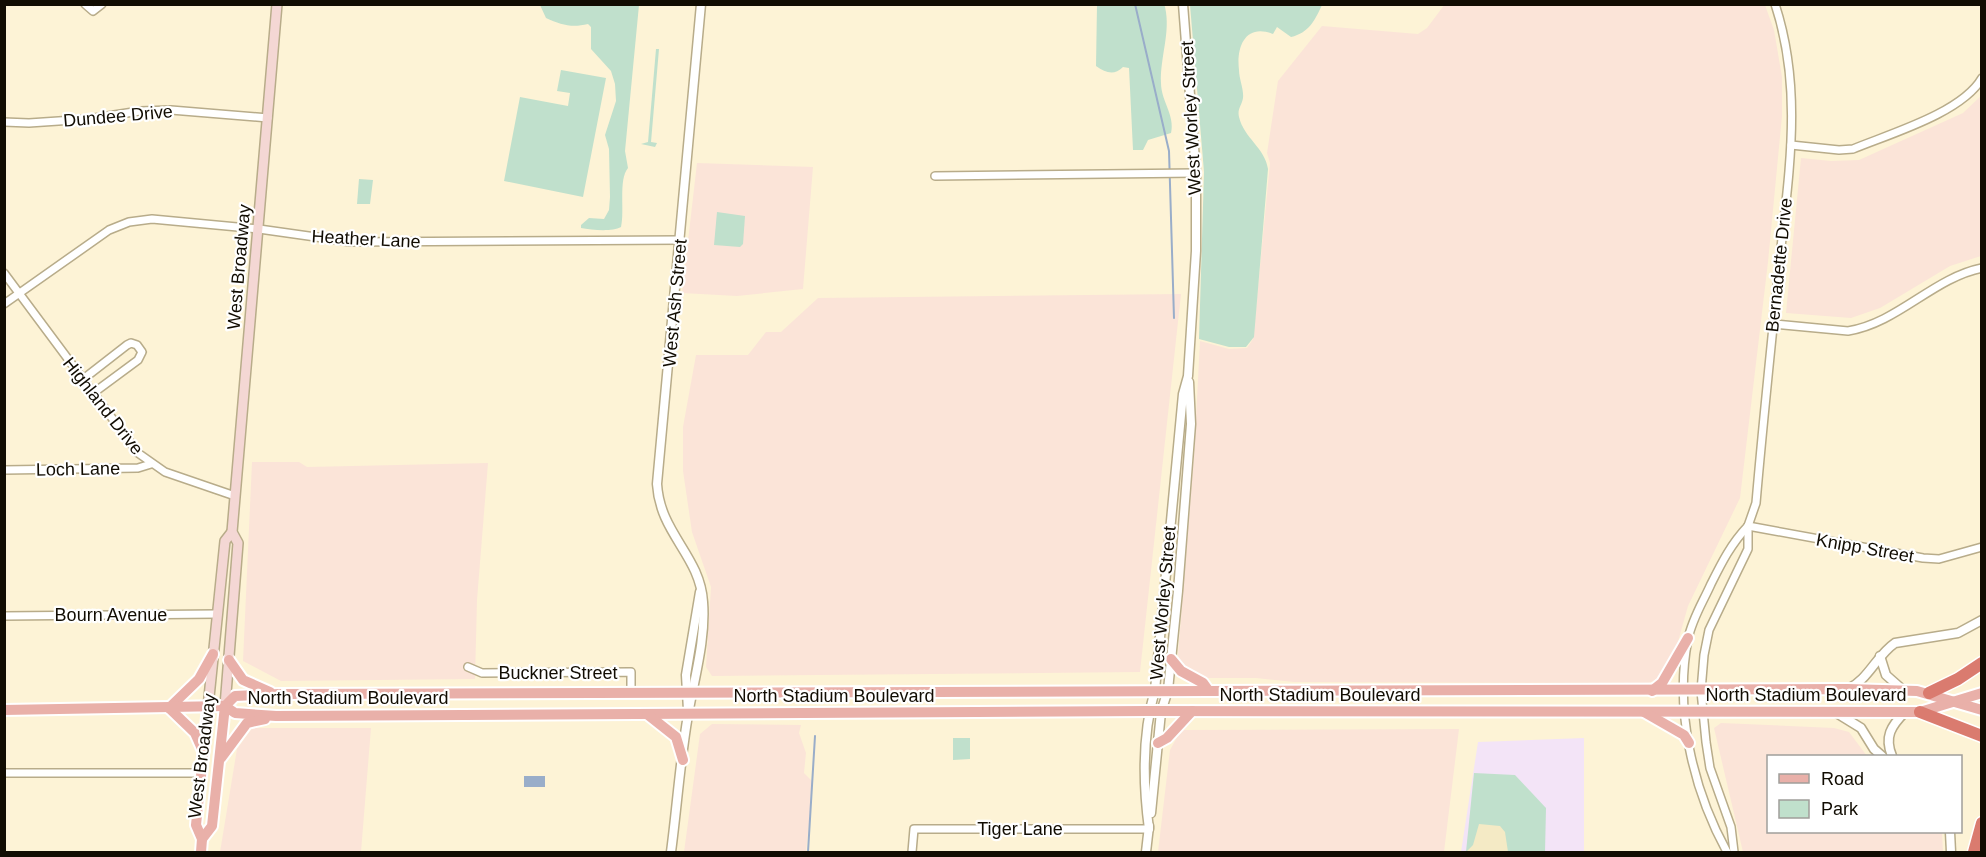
<svg xmlns="http://www.w3.org/2000/svg" width="1986" height="857" viewBox="0 0 1986 857" font-family="Arial,sans-serif">
	<rect width="100%" height="100%" fill="#fdf3d6"/>
	<g fill="#fbe4d8">
		<polygon points="1445,4 1765,5 1774,30 1782,77 1782,116 1768,262 1740,498 1688,606 1674,656 1657,679 1649,683 1294,682 1256,678 1203,678 1181,665 1178,655 1194,456 1200,341 1229,349 1247,348 1253,339 1270,163 1267,153 1278,81 1322,26 1418,34 1427,28"/>
		<polygon points="1981,96 1981,256 1950,266 1880,308 1851,318 1786,313 1801,158 1831,161 1859,160 1963,113"/>
		<polygon points="697,163 813,167 803,289 737,296 682,293"/>
		<polygon points="1181,294 1140,672 712,676 706,667 711,587 692,532 683,471 683,427 696,355 748,355 766,332 781,332 818,298"/>
		<polygon points="252,462 299,462 307,467 488,463 477,600 475,679 281,681 243,661"/>
		<polygon points="1721,723 1834,728 1849,732 1867,756 1768,756 1768,832 1942,832 1943,852 1743,852 1714,728"/>
		<polygon points="712,724 801,725 799,733 806,753 804,773 813,782 806,852 684,852 700,734"/>
		<polygon points="252,728 371,728 361,852 220,852 237,749"/>
		<polygon points="1459,729 1444,852 1158,852 1170,750 1181,730"/>
	</g>
	<polygon fill="#f3e4f7" points="1584,738 1584,852 1461,852 1478,742"/>
	<g fill="#c0e0cc">
		<path d="M540,5H639L625,151L628,168C618,180 625,211 621,227C612,232 592,230 581,228V225L589,218L604,219L609,210L610,197L609,149L605,135L616,101L615,84L611,71L591,49V27L588,24C572,28 561,25 546,18Z"/>
		<path d="M1097,5L1164,4L1165,7C1171,32 1160,57 1161,83C1161,101 1175,115 1171,133L1148,140L1143,150H1133L1129,68L1123,67C1114,76 1106,73 1096,66Z"/>
		<path d="M1190,5H1322C1315,20 1309,33 1291,37L1277,27L1273,34C1246,23 1236,46 1239,70C1239,79 1244,89 1243,98C1242,105 1237,109 1239,117C1244,138 1265,148 1268,169L1254,337L1246,347H1229L1199,339L1204,172Z"/>
		<polygon points="656,49 659,49 651,142 657,143 655,147 641,144 648,142"/>
		<polygon points="561,70 606,78 583,197 504,181 520,97 568,106 570,93 557,91"/>
		<polygon points="359,179 373,180 370,204 357,204"/>
		<polygon points="717,212 745,216 743,244 740,247 714,245"/>
		<polygon points="953,738 970,738 970,759 953,760"/>
		<polygon points="1474,773 1515,775 1546,808 1545,852 1466,852"/>
	</g>
	<polygon fill="#f4eac5" points="1479,824 1500,826 1505,832 1508,852 1466,852 1473,845"/>
	<rect fill="#99adc9" x="524" y="776" width="21" height="11"/>
	<g fill="none" stroke-linecap="round" stroke-linejoin="round">
		<g stroke="#99adc9" stroke-width="2">
			<polyline points="1135,4 1169,151 1174,318"/>
			<polyline points="808,852 815,736"/>
		</g>
		<g stroke="#b8ac8a" stroke-width="10">
			<g id="minor">
				<polyline points="85,4 93,11 102,4"/>
				<polyline points="4,122 29,123 88,119 140,111 171,110 268,118"/>
				<path d="M1791,145L1839,150L1853,149C1889,134 1962,113 1982,78"/>
				<polyline points="935,176 1196,173"/>
				<polyline points="4,273 138,453 165,472 235,496"/>
				<polyline points="4,304 109,230 129,222 152,219 259,229 351,242 681,240"/>
				<path d="M1774,324L1848,331C1898,323 1933,278 1982,268"/>
				<polyline points="82,380 127,345 131,343 137,345 142,352 138,360 92,394"/>
				<polyline points="4,470 138,468 151,464"/>
				<polyline points="1748,526 1923,558 1939,559 1982,547"/>
				<polyline points="4,616 217,614"/>
				<polyline points="468,667 482,673 631,672 631,692"/>
				<polyline points="4,773 201,773"/>
				<polyline points="912,852 914,829 1149,829"/>
				<path d="M1727,852C1693,790 1674,710 1688,639C1692,619 1703,602 1711,584C1722,562 1731,544 1748,526"/>
				<path d="M1734,852L1731,827L1710,768L1706,742L1701,691L1704,655L1709,630L1748,549V526L1756,503C1763,421 1772,339 1780,257C1789,171 1803,89 1775,4"/>
			</g>
		</g>
		<g stroke="#b8ac8a" stroke-width="11">
			<g id="tertiary">
				<polyline points="1880,656 1886,675 1903,690"/>
				<path d="M1848,689C1869,679 1876,656 1895,643L1958,633L1982,620"/>
				<polyline points="688,710 686,675 700,592"/>
				<polyline points="1835,712 1861,728 1874,749 1882,756"/>
				<path d="M1892,756C1884,737 1891,726 1905,712"/>
				<polyline points="1151,813 1161,712 1168,690 1178,591 1191,424 1189,382"/>
				<path d="M1149,829C1143,784 1142,734 1155,690L1183,394L1188,376L1196,251V173L1183,4"/>
				<polyline points="1950,832 1951,852"/>
				<path d="M671,852C677,807 680,761 688,715C694,679 706,639 703,602C700,555 660,534 657,484L701,4"/>
				<polyline points="1146,852 1149,826"/>
			</g>
		</g>
		<g stroke="#b8ac8a" stroke-width="12">
			<g id="secondary">
				<polyline points="225,706 238,543 232,532 277,4"/>
				<polyline points="208,707 225,541 232,532"/>
			</g>
		</g>
		<g stroke="#fff" stroke-width="14">
			<g id="primary">
				<polyline points="1171,659 1181,671 1203,683 1208,690"/>
				<polyline points="229,660 243,680 270,692"/>
				<polyline points="1652,691 1662,683 1688,638"/>
				<polyline points="225,706 235,696 279,694 1847,689 1917,691 1982,710"/>
				<polyline points="225,706 235,713 276,716 1149,711 1920,712 1982,693"/>
				<polyline points="169,708 199,679 213,654"/>
				<polyline points="169,708 195,733 203,751"/>
				<polyline points="4,710 225,706"/>
				<polyline points="1644,712 1684,735 1689,743"/>
				<polyline points="647,714 676,737 683,760"/>
				<polyline points="1158,743 1167,738 1192,711"/>
				<polyline points="221,758 247,723 265,719"/>
				<polyline points="202,839 212,826 225,706"/>
				<polyline points="201,852 202,839 196,825 208,707"/>
			</g>
		</g>
		<g stroke="#fff" stroke-width="15">
			<g id="motorway">
				<polyline points="1929,693 1958,679 1982,663"/>
				<polyline points="1920,712 1982,736"/>
				<polyline points="1974,852 1982,823"/>
			</g>
		</g>
		<use href="#minor" stroke="#fff" stroke-width="7"/>
		<use href="#tertiary" stroke="#fff" stroke-width="8"/>
		<use href="#secondary" stroke="#f4d7d4" stroke-width="9"/>
		<use href="#primary" stroke="#e9b0a9" stroke-width="10"/>
		<use href="#motorway" stroke="#da7b6f" stroke-width="12"/>
	</g>
	<g text-anchor="middle" stroke-width="4.5" stroke-linejoin="round" paint-order="stroke">
		<g font-size="18" fill="#110c02" stroke="#fff">
			<text transform="translate(118 116) rotate(-5)" y="6">Dundee Drive</text>
			<text transform="translate(1191 118) rotate(-93)" y="6">West Worley Street</text>
			<text transform="translate(366 239) rotate(3)" y="6">Heather Lane</text>
			<text transform="translate(1779 265) rotate(-84)" y="6">Bernadette Drive</text>
			<text transform="translate(239 267) rotate(-85)" y="6">West Broadway</text>
			<text transform="translate(675 303) rotate(-85)" y="6">West Ash Street</text>
			<text transform="translate(103 406) rotate(52)" y="6">Highland Drive</text>
			<text transform="translate(78 469) rotate(-1)" y="6">Loch Lane</text>
			<text transform="translate(1865 548) rotate(10)" y="6">Knipp Street</text>
			<text transform="translate(1163 603) rotate(-85)" y="6">West Worley Street</text>
			<text x="111" y="621">Bourn Avenue</text>
			<text x="558" y="679">Buckner Street</text>
			<text x="1320" y="701">North Stadium Boulevard</text>
			<text x="1806" y="701">North Stadium Boulevard</text>
			<text x="834" y="702">North Stadium Boulevard</text>
			<text x="348" y="704">North Stadium Boulevard</text>
			<text transform="translate(202 756) rotate(-83)" y="6">West Broadway</text>
			<text x="1020" y="835">Tiger Lane</text>
		</g>
	</g>
	<rect width="1986" height="857" fill="none" stroke="#110c02" stroke-width="12"/>
	<rect x="1767" y="755" width="195" height="78" fill="#ffffff" stroke="#a09e9a" stroke-width="1.5"/>
	<rect x="1779" y="774" width="30" height="9" fill="#e9b0a9" stroke="#a09e9a" stroke-width="1.5"/>
	<text x="1821" y="785" font-size="18" fill="#110c02">Road</text>
	<rect x="1779" y="800" width="30" height="18" fill="#c0e0cc" stroke="#a09e9a" stroke-width="1.5"/>
	<text x="1821" y="815" font-size="18" fill="#110c02">Park</text>
</svg>
